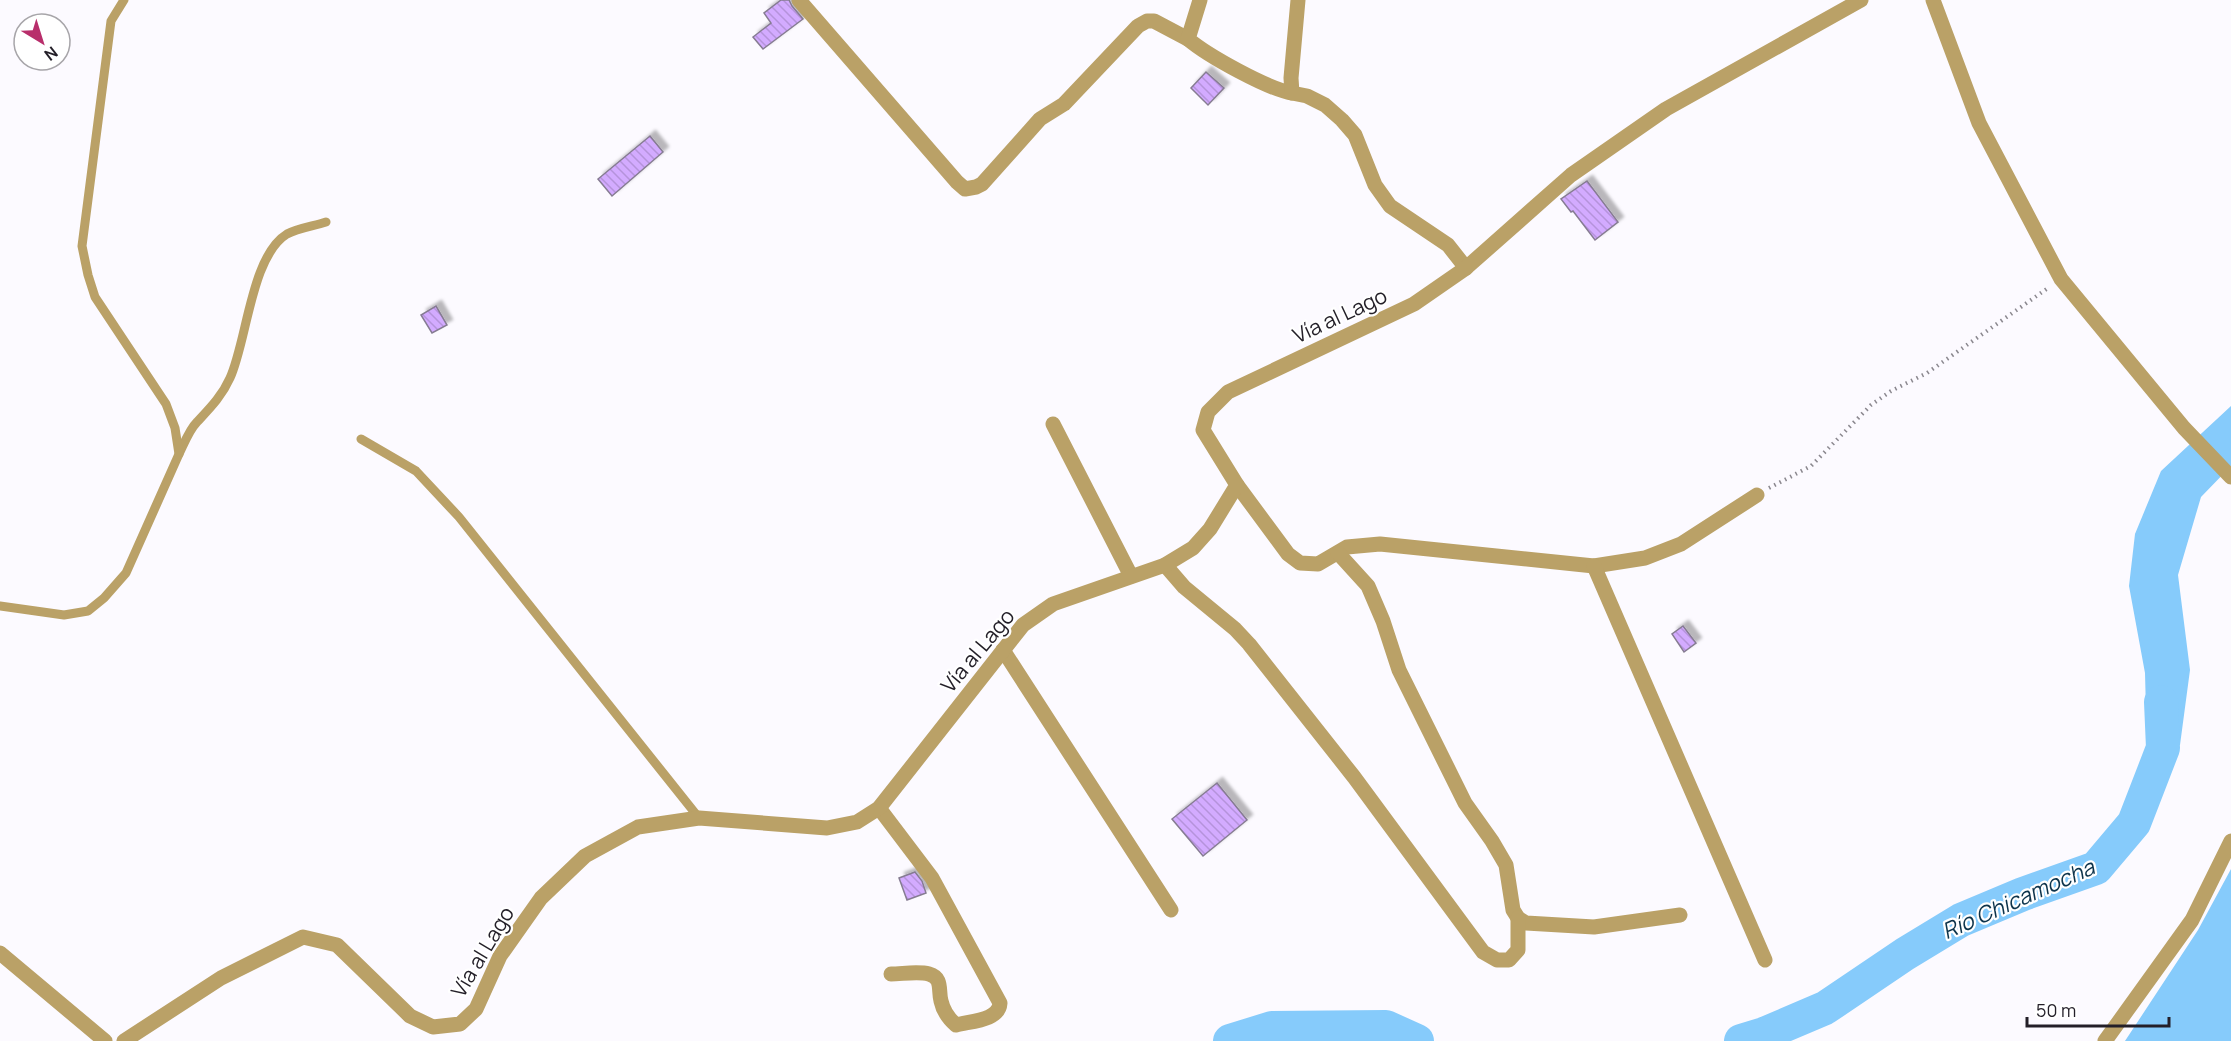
<svg xmlns="http://www.w3.org/2000/svg" width="2231" height="1041" viewBox="0 0 2231 1041" font-family="Manrope,sans-serif">
	<defs>
		<pattern id="building-back-hatch" width="6" height="6" patternUnits="userSpaceOnUse" patternTransform="scale(1.5)"><rect width="6" height="6" fill="#d3abff"/><path d="M-1 5l2 2M0 0l6 6M5-1l2 2" fill="none" stroke="#b593db"/></pattern>
		<filter id="shadow"><feDropShadow dx="5.5" dy="-5.5" stdDeviation="1.5" flood-color="#0004"/></filter>
	</defs>
	<rect width="100%" height="100%" fill="#fcfaff"/>
	<g fill="#86cbfb">
		<polygon points="2231,406 2231,466 2201,497 2178,575 2190,670 2180,745 2147,750 2145,673 2129,586 2135,534 2161,471"/>
		<polygon points="2231,869 2231,1041 2125,1041 2198,930"/>
	</g>
	<g fill="none" stroke-linecap="round" stroke-linejoin="round">
		<g stroke="#86cbfb" stroke-width="34">
			<polyline points="1230,1041 1272,1028 1386,1027 1417,1041"/>
			<polyline points="1741,1041 1764,1034 1825,1008 1905,954 1961,920 2023,894 2096,868 2134,823 2163,748 2161,702"/>
		</g>
	</g>
	<g fill="url(#building-back-hatch)" stroke="#867c92" stroke-width="1.5" filter="url(#shadow)">
		<polygon points="781,0 789,0 792,6 803,19 763,49 753,37 771,23 764,13"/>
		<polygon points="1206,72 1224,88 1208,105 1191,88"/>
		<polygon points="650,136 663,152 612,196 598,179"/>
		<polygon points="1587,181 1618,222 1595,240 1573,211 1571,212 1561,199"/>
		<polygon points="436,306 447,325 432,333 421,315"/>
		<polygon points="1683,626 1696,643 1684,652 1672,634"/>
		<polygon points="1217,783 1247,820 1203,856 1172,819"/>
		<polygon points="915,872 922,881 926,893 907,900 899,878"/>
	</g>
	<g fill="none" stroke-linecap="round" stroke-linejoin="round">
		<polyline stroke="#8b888f" stroke-width="4" stroke-dasharray="1.5 4.5" stroke-linecap="butt" points="1769,488 1811,466 1871,405 1891,391 1927,373 2048,288"/>
		<g stroke="#baa167" stroke-width="9">
			<polyline points="361,439 416,471 459,517 699,818"/>
			<path d="M179,454C184,444 189,430 197,422C210,408 222,396 230,378C247,341 251,256 287,234C298,228 314,226 326,222"/>
			<polyline points="0,606 64,615 88,611 104,598 126,573 179,454 175,428 166,404 95,297 88,275 82,246 111,21 124,0"/>
		</g>
		<g stroke="#baa167" stroke-width="15">
			<polyline points="799,0 957,182 965,189 976,187 982,184 1040,119 1064,104 1138,26 1147,21 1154,21 1188,39"/>
			<path d="M1200,0L1188,39C1208,56 1268,89 1292,93"/>
			<polyline points="1298,0 1291,78 1292,93 1307,96 1325,105 1342,120 1355,135 1375,185 1390,206 1448,245 1466,268"/>
			<polyline points="1933,0 1979,123 2061,279 2184,428 2231,477"/>
			<polyline points="1053,424 1131,576"/>
			<polyline points="1237,485 1288,554 1300,563 1318,564 1347,547 1380,544 1594,566 1645,558 1681,544 1757,495"/>
			<polyline points="1338,553 1368,586 1383,621 1399,670 1465,803 1492,841 1506,865 1513,910 1518,918 1526,923 1594,927 1680,915"/>
			<polyline points="1165,565 1184,587 1235,629 1249,644 1354,777 1483,952 1497,960 1509,960 1518,950 1518,918"/>
			<polyline points="1594,566 1765,960"/>
			<polyline points="1003,650 1171,910"/>
			<path d="M879,808L932,878L1000,1003C999,1021 970,1021 956,1025C949,1019 943,1010 941,1001C938,990 943,978 929,974C918,971 902,974 891,974"/>
			<polyline points="124,1041 221,978 303,937 337,945 410,1016 433,1027 460,1024 476,1009 500,956 541,898 585,856 638,827 699,818 827,828 857,822 879,808 1023,625 1053,604 1165,565 1193,548 1210,529 1237,485 1203,430 1208,412 1228,392 1414,304 1466,268 1571,175 1666,109 1861,0"/>
			<polyline points="2105,1041 2192,920 2231,841"/>
		</g>
		<polyline stroke="#baa167" stroke-width="15" points="0,953 105,1041"/>
	</g>
	<g text-anchor="middle" stroke-width="4.5" stroke-linejoin="round" paint-order="stroke">
		<g font-size="21" fill="#231f28" stroke="#fff">
			<text transform="translate(1340 316) rotate(-25)" y="7">Vía al Lago</text>
			<text transform="translate(978 651) rotate(-50)" y="7">Vía al Lago</text>
			<text transform="translate(483 952) rotate(-59)" y="7">Vía al Lago</text>
		</g>
		<g font-size="22" font-style="italic" fill="#0c334b" stroke="#fff">
			<text transform="translate(2018 899) rotate(-24)" y="8">Río Chicamocha</text>
		</g>
	</g>
	<g transform="translate(42 42) rotate(142)"><circle r="28" fill="#ffffff" stroke="#a7a5a9" stroke-width="1.5"/>
	<path d="M0-4.5L10 22L0 15L-10 22Z" fill="#b82e6b"/>
	<text y="-9" font-size="16" font-weight="bold" text-anchor="middle" fill="#231f28">N</text>
	</g>
	<path d="M2027 1017v9h142v-9" fill="none" stroke="#231f28" stroke-width="3"/>
	<text x="2036" y="1017" font-size="18" fill="#231f28" stroke="#ffffff" stroke-width="4.5" paint-order="stroke">50 m</text>
</svg>
